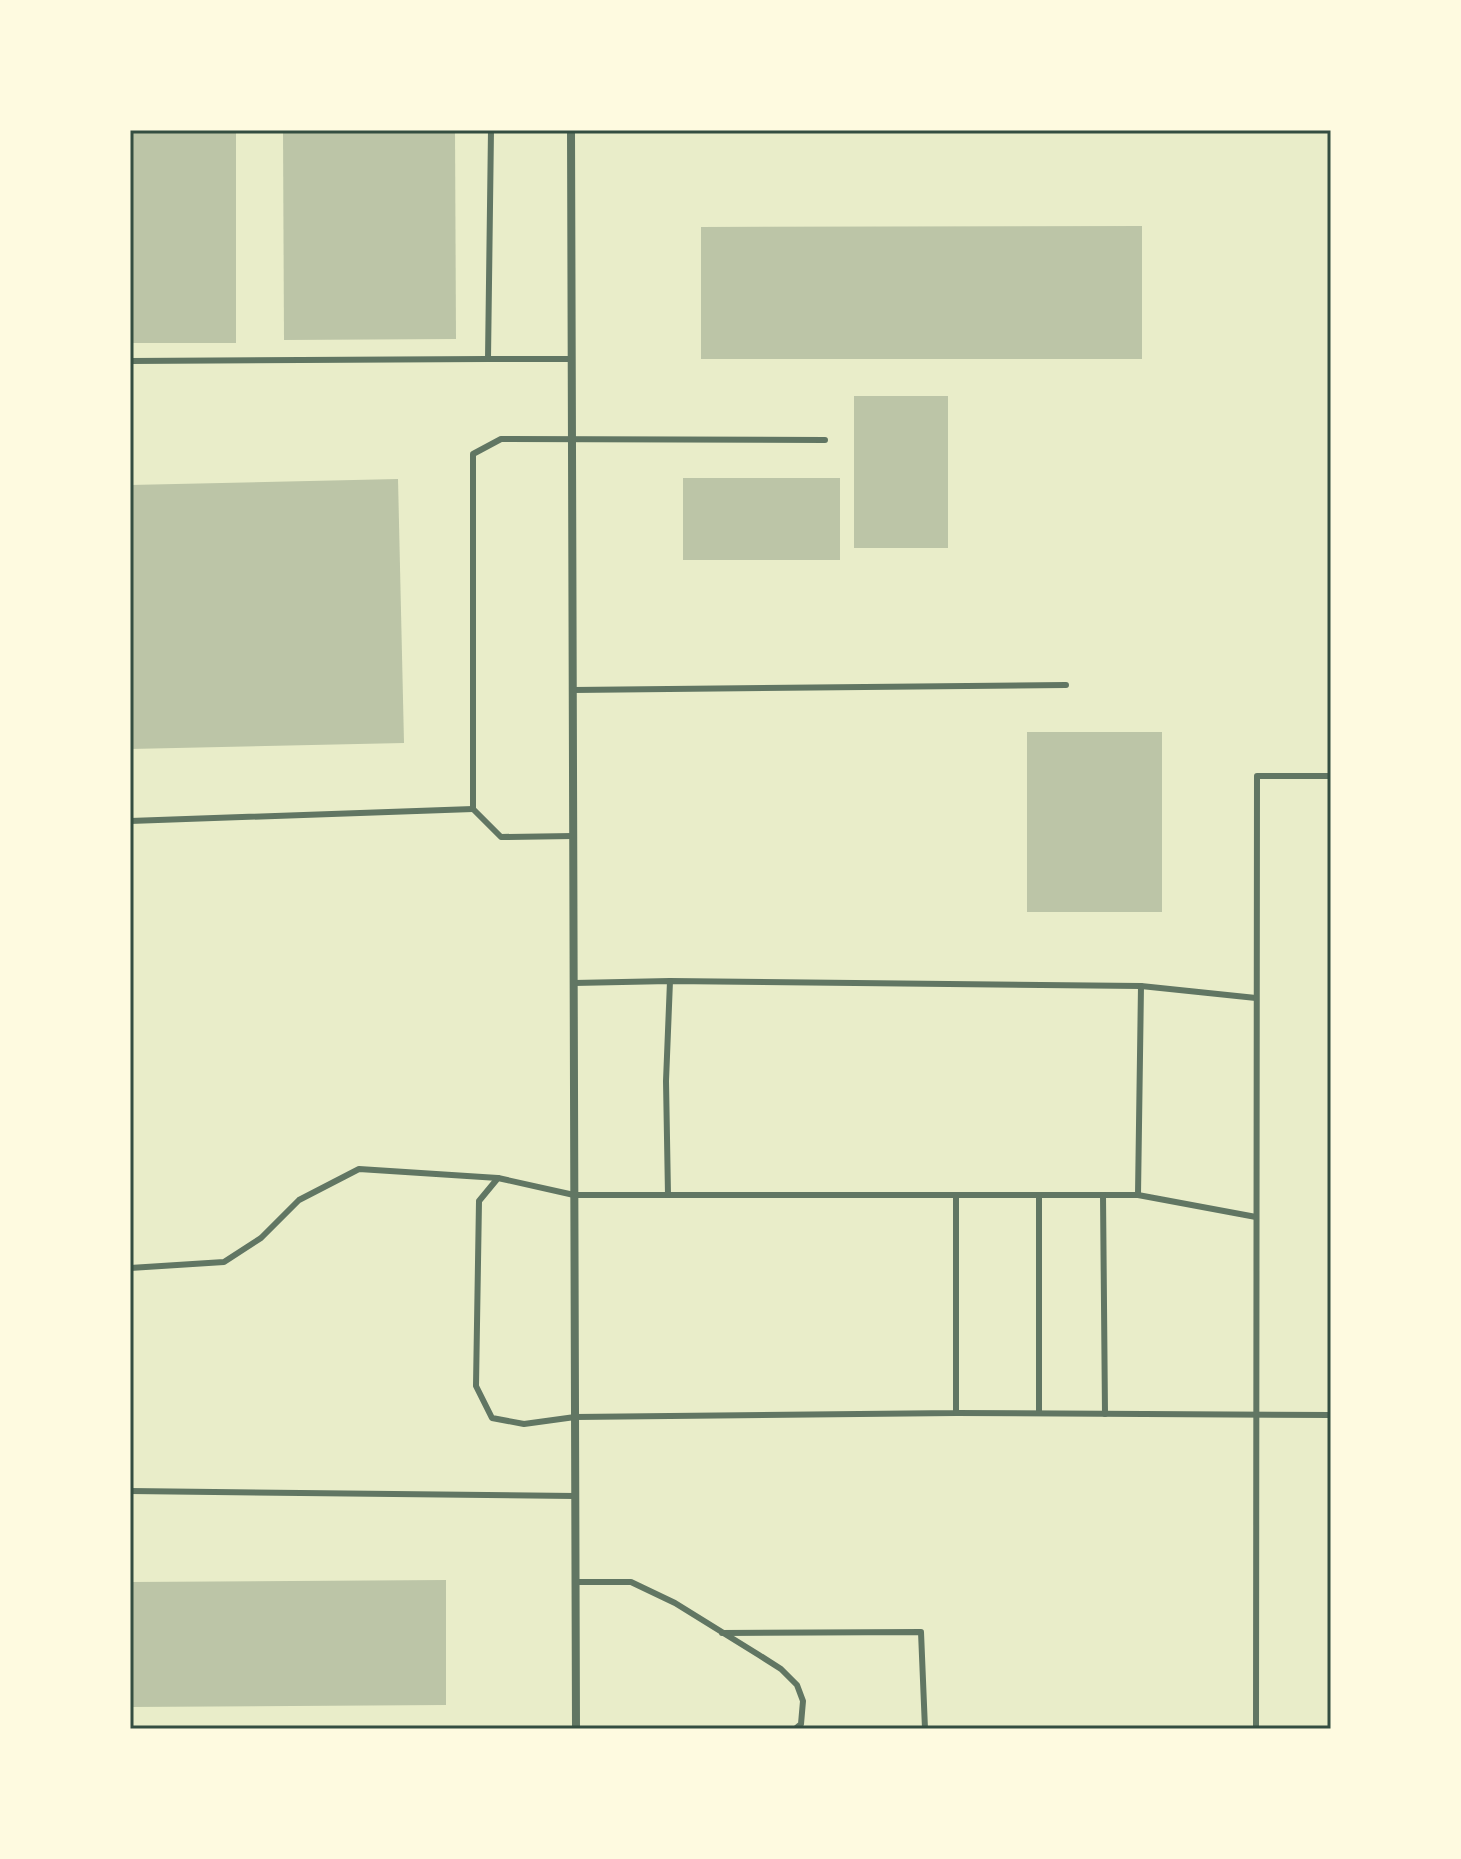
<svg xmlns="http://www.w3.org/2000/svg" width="1461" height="1859" viewBox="0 0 1461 1859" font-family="Arial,sans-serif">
	<rect width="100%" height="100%" fill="#e9edc9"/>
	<g fill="#bcc5a7">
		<rect x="130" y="130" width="106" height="213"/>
		<polygon points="283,130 455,130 456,339 284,340"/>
		<polygon points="1142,226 1142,359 701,359 701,227"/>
		<rect x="854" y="396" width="94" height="152"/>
		<rect x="683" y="478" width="157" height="82"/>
		<polygon points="398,479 404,743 130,749 130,485"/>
		<rect x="1027" y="732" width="135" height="180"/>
		<polygon points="446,1580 446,1705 130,1707 130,1582"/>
	</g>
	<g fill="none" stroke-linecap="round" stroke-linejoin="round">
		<g stroke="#617663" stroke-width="6">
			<polyline points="491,130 488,359 572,359"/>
			<polyline points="130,361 488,359"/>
			<polyline points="573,690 1066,685"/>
			<polyline points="130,821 473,809"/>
			<polyline points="573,836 501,837 473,809 473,454 501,439 825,440"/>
			<polyline points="574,983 670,981 1141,986 1138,1195 574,1195 498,1178 479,1201 476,1386 492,1418 524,1424 575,1417 956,1413 956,1197"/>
			<polyline points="1141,986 1256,998"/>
			<polyline points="668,1195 666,1081 670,981"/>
			<polyline points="1103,1195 1105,1414"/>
			<polyline points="1138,1195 1256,1217"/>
			<polyline points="1039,1196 1039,1413"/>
			<polyline points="130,1268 224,1262 261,1238 299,1200 359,1169 498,1178"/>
			<polyline points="956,1413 1331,1415"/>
			<polyline points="130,1491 575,1496"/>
			<polyline points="575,1582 631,1582 675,1603 759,1655 781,1669 797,1685 803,1701 801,1724 795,1729"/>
			<polyline points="722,1633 921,1632 925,1729"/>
			<polyline points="1256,1729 1257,776 1331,776"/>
		</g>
		<polyline stroke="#617663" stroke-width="8" points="571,130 576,1729"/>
	</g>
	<rect width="1461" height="1859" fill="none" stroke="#fefae0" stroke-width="264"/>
	<rect x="132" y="132" width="1197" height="1595" fill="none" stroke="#344e41" stroke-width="3"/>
</svg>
